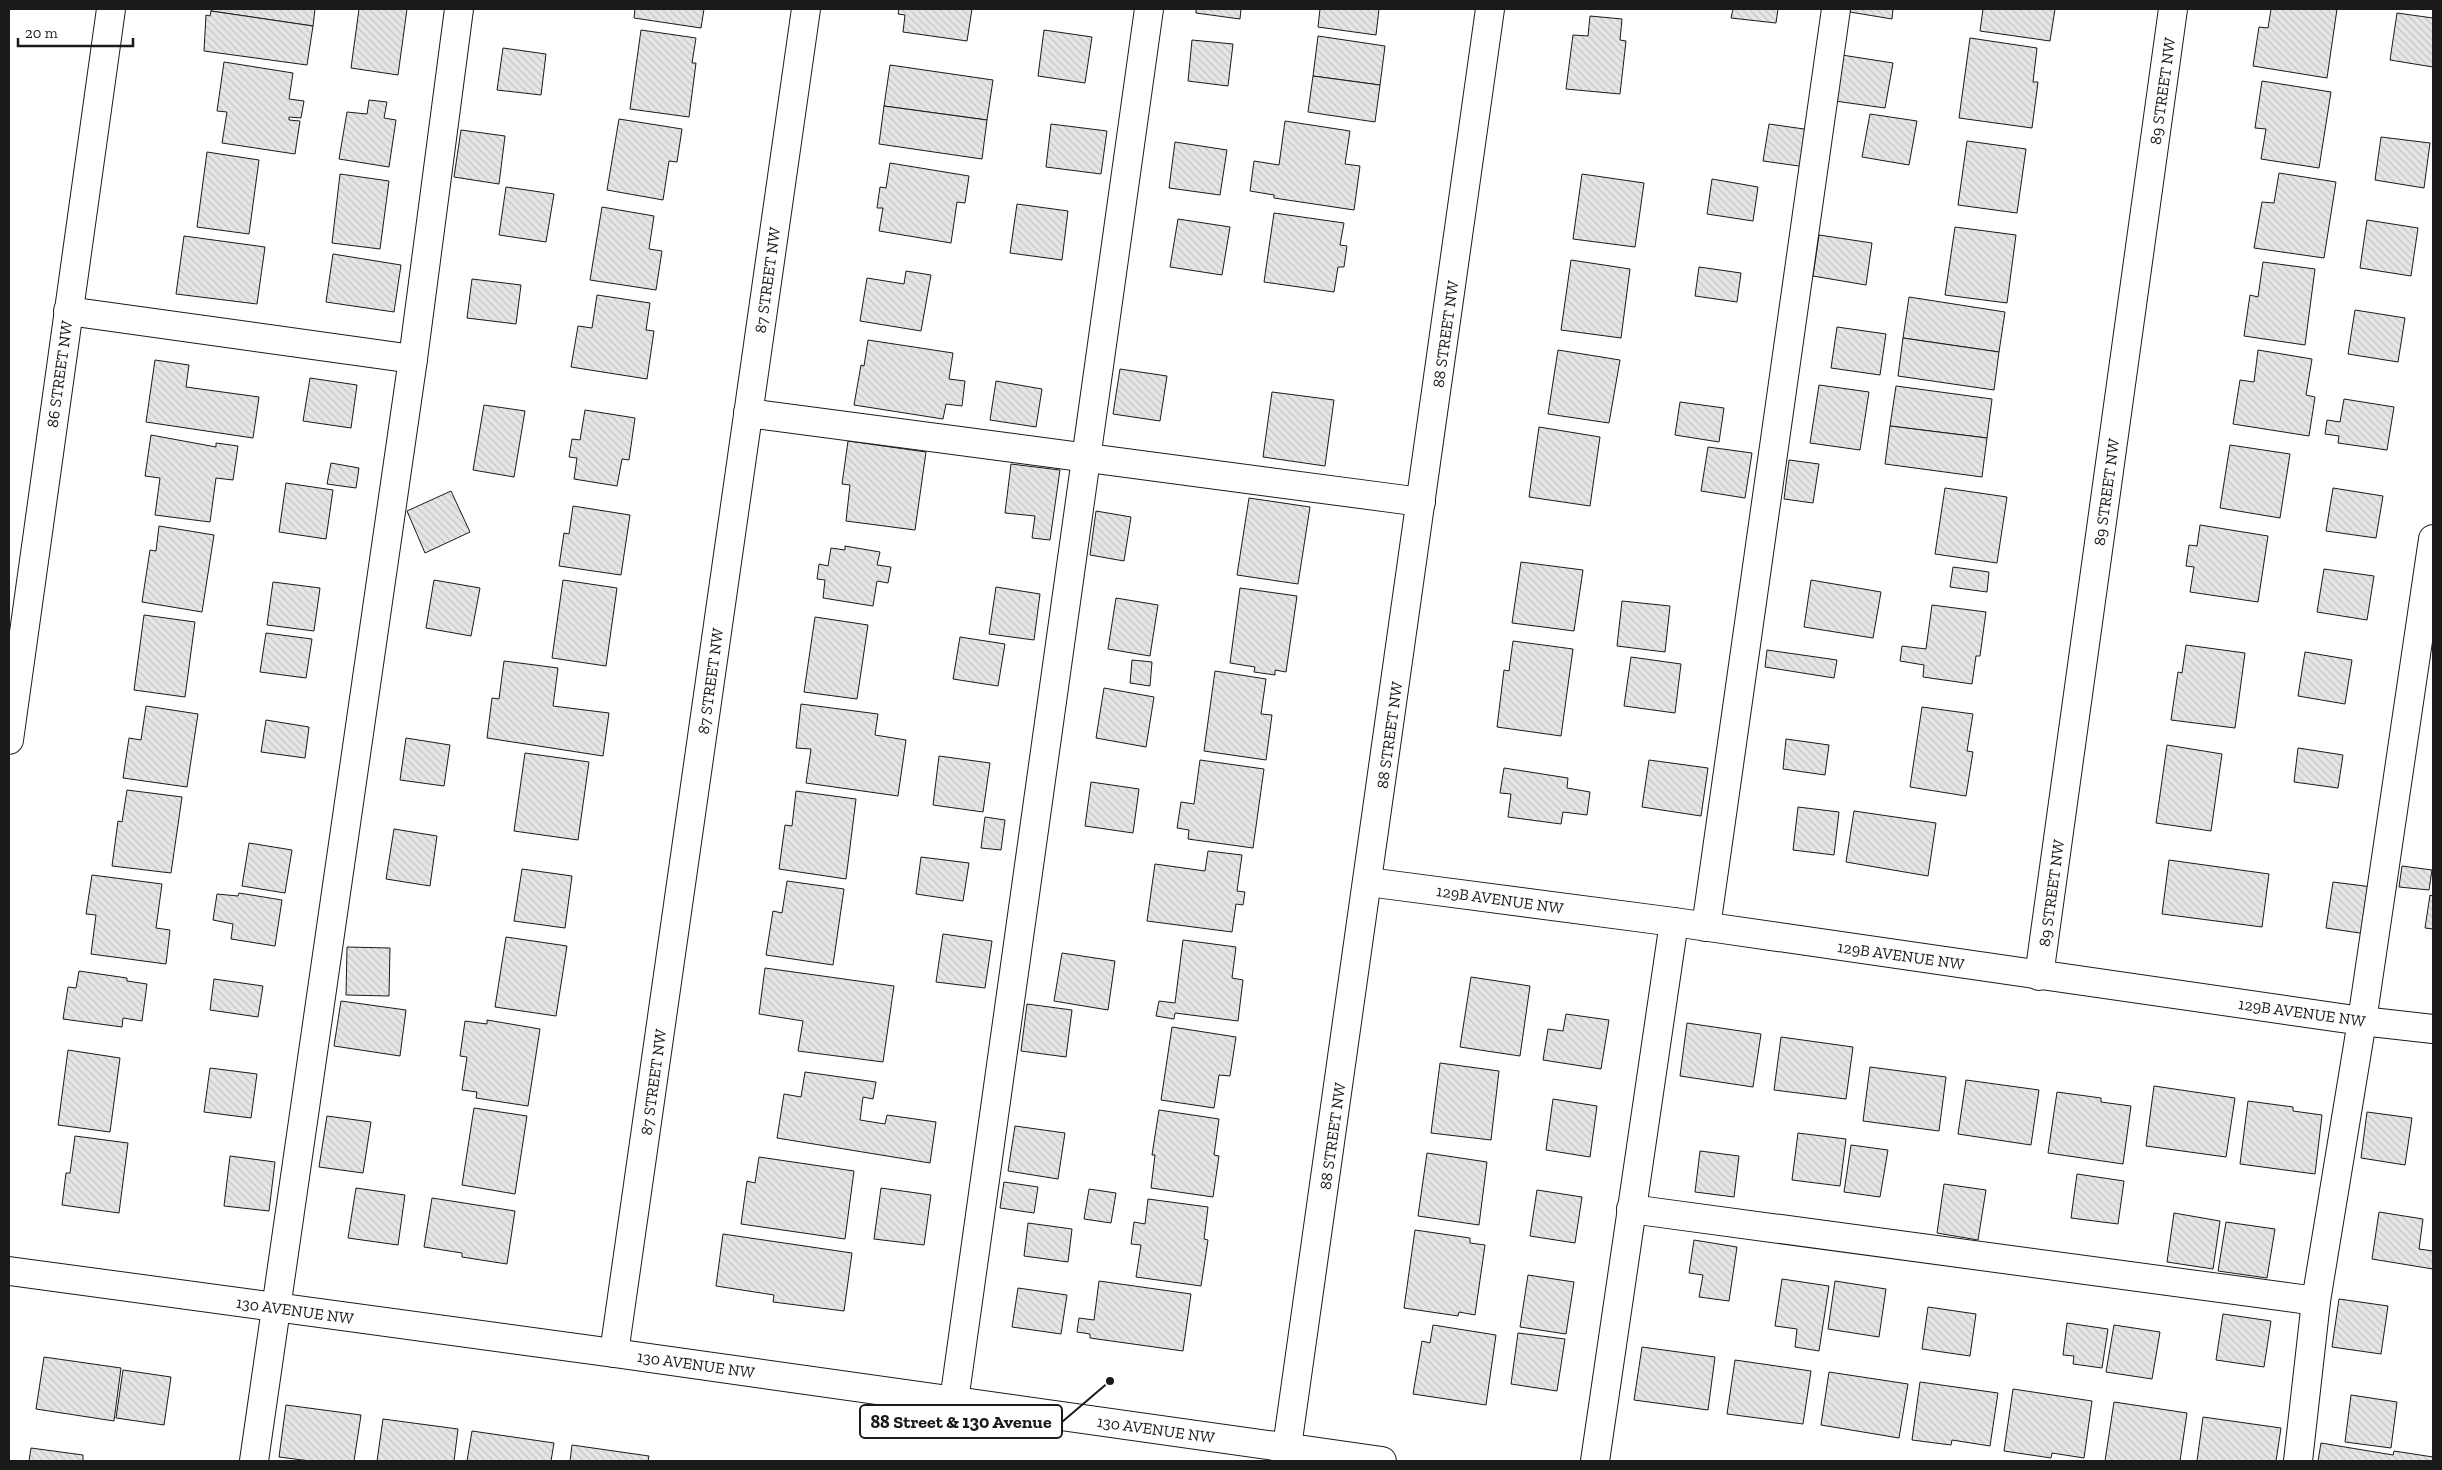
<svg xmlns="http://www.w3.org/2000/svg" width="2442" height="1470" viewBox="0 0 2442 1470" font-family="'Zilla Slab',serif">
	<defs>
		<pattern id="building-back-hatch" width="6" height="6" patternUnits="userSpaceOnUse" patternTransform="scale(1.25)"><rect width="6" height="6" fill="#e6e6e6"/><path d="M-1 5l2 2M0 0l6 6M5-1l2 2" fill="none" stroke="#c5c5c5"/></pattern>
	</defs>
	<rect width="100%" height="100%" fill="#fff"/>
	<g fill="url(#building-back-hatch)" stroke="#1a1a1a">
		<polygon points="211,9 315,9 313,26 211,11"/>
		<polygon points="359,9 407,9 398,75 351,68"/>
		<polygon points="635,9 704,9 701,28 634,18"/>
		<polygon points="899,9 972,9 967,41 903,32 905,15 898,14"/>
		<polygon points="1196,9 1241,9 1240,19 1196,13"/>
		<polygon points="1320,9 1379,9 1376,35 1318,27"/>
		<polygon points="1733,9 1778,9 1776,23 1731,18"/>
		<polygon points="1850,9 1893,9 1892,19 1850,12"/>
		<polygon points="1983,9 2055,9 2050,41 1980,31"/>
		<polygon points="2271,9 2337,9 2327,78 2253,66 2259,27 2268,28"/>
		<polygon points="211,11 313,26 307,65 204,51 206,15 210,16"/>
		<polygon points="2397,13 2433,18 2433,67 2390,60"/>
		<polygon points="1590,16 1622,19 1620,40 1626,41 1620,94 1566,89 1573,35 1588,36"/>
		<polygon points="641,30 696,38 692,63 696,63 689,117 630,109"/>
		<polygon points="1044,30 1092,37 1085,83 1038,76"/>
		<polygon points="1318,36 1385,46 1380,85 1313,76"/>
		<polygon points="1970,38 2037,48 2033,82 2038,82 2032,128 1959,118"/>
		<polygon points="1192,40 1233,44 1228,86 1188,81"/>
		<polygon points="503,48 546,54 541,95 497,90"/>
		<polygon points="1842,55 1893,63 1885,108 1835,101"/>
		<polygon points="224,62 293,73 289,99 304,101 301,118 289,117 289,120 300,121 295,154 222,143 227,112 217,111"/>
		<polygon points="890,65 993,80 987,120 884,106"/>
		<polygon points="1313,76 1380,85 1375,122 1308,112"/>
		<polygon points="2262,81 2331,92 2319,168 2261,159 2266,129 2255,128"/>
		<polygon points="369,100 387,102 384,118 396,120 389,167 339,159 347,112 367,114"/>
		<polygon points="884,106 987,120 982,159 879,144"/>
		<polygon points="1870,114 1917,121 1909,165 1862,157"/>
		<polygon points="619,119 682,129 677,162 669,161 663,200 607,190"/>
		<polygon points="1285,121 1350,131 1345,164 1360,166 1354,210 1274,198 1274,195 1250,191 1254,161 1279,165"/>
		<polygon points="1051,124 1107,131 1101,174 1046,167"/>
		<polygon points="1769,124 1811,130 1806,167 1763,161"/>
		<polygon points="461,130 505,136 499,184 454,177"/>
		<polygon points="2381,137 2430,143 2424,188 2375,180"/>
		<polygon points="1967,141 2026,149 2017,213 1958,205"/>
		<polygon points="1175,142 1227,150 1220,195 1169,188"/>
		<polygon points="207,152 259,160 249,234 197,227"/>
		<polygon points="890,163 969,176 965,203 957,202 951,243 879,231 883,208 877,208 880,187 886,188"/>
		<polygon points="2279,173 2336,182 2324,258 2254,248 2262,202 2274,203"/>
		<polygon points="340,174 389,181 380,249 332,243"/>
		<polygon points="1582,174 1644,183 1635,247 1573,239"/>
		<polygon points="1712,179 1758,187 1753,221 1707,214"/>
		<polygon points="506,187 554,194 546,242 499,235"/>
		<polygon points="1017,204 1068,211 1062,260 1010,253"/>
		<polygon points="602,207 654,216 649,249 662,251 656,290 590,280"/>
		<polygon points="1274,213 1344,223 1340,245 1347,246 1344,267 1338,267 1334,292 1264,282"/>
		<polygon points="1178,219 1230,227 1222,275 1170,267"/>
		<polygon points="2367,220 2418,228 2411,276 2360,268"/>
		<polygon points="1955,227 2016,235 2007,303 1945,295"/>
		<polygon points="1819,235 1872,243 1866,285 1813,276"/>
		<polygon points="184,236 265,247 257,304 176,294"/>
		<polygon points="333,254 401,265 394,312 326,302"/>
		<polygon points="1571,260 1630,269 1621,338 1561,330"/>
		<polygon points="2263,262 2315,269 2305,345 2244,336 2250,295 2258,297"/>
		<polygon points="1699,267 1741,273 1737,302 1695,296"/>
		<polygon points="906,271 931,275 921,331 860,321 867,278 904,284"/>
		<polygon points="472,279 521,285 516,324 467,318"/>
		<polygon points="597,295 650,303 646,330 654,331 647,379 571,367 578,326 592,328"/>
		<polygon points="1909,297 2005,312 1999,352 1903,338"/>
		<polygon points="2355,310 2405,318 2398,362 2348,354"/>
		<polygon points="1837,327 1886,334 1880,375 1831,368"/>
		<polygon points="1903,338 1999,352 1994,390 1898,376"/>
		<polygon points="868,340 953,353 949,379 965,381 962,406 946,404 943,419 854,405 861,365 864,366"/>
		<polygon points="1558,350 1620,360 1609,423 1548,414"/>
		<polygon points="2258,350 2312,359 2306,395 2315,397 2309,436 2233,424 2240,380 2254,382"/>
		<polygon points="155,360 189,365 186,387 259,397 253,438 146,422"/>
		<polygon points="1120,369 1167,376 1160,421 1113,414"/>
		<polygon points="310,378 357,385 351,428 303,421"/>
		<polygon points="996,381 1042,389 1036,427 990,420"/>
		<polygon points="1819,385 1869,392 1860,450 1810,443"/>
		<polygon points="1896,386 1992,399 1987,438 1890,426"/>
		<polygon points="1272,392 1334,400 1325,466 1263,457"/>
		<polygon points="2344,399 2394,407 2387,450 2338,443 2339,436 2325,434 2327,420 2340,422"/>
		<polygon points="1680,402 1724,408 1719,442 1675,435"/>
		<polygon points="484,405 525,411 514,477 473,470"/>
		<polygon points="585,410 635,418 629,460 622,459 617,486 574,479 577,458 569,457 572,439 580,440"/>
		<polygon points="1890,426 1987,438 1982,477 1885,464"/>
		<polygon points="1539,427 1600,437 1590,506 1529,497"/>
		<polygon points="151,435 216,447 216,443 238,446 233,480 216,478 210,522 155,515 160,478 145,476"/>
		<polygon points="848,441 926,452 915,530 846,521 850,485 842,484"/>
		<polygon points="2230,445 2290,454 2280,518 2220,508"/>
		<polygon points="1708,447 1752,453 1745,498 1701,491"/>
		<polygon points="1789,460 1819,464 1813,503 1784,499"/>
		<polygon points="331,463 359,468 356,488 327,484"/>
		<polygon points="1011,464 1060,470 1050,540 1032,538 1035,516 1005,513"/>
		<polygon points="286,483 333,490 326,539 279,532"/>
		<polygon points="1945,488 2007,497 1997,563 1935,554"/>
		<polygon points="2333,488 2383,496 2376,538 2326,531"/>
		<polygon points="451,491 470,532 425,553 407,511"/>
		<polygon points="1249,498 1310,507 1298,584 1237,575"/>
		<polygon points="573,506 630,515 621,575 559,566 564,533 569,534"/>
		<polygon points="1096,511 1131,517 1124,561 1090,555"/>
		<polygon points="2200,525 2268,536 2258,602 2190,592 2194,567 2186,566 2189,545 2197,546"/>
		<polygon points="159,526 214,535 202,612 142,602 150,550 156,551"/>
		<polygon points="845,546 880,552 877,565 891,567 888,583 877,581 873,606 823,598 825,580 817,579 819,564 828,566 831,548 845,550"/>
		<polygon points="1521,562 1583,570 1574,631 1512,623"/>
		<polygon points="1953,567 1989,572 1987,592 1950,587"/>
		<polygon points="2324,569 2374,576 2367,620 2317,612"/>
		<polygon points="434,580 480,588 471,636 426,628"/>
		<polygon points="563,580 617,588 606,666 552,658"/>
		<polygon points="1811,580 1881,592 1873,638 1804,627"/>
		<polygon points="273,582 320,588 314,631 267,625"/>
		<polygon points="996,587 1040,594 1034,640 989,634"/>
		<polygon points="1240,588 1297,596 1286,672 1275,670 1275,675 1254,672 1255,667 1230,663"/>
		<polygon points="1116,598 1158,605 1150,656 1108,649"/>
		<polygon points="1622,601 1670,606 1665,652 1617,646"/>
		<polygon points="1932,605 1986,612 1980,656 1976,656 1972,684 1923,677 1924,665 1900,661 1902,646 1926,649"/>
		<polygon points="144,615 195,622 185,697 134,690"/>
		<polygon points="815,617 868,625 857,699 804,692"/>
		<polygon points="266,633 312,639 306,678 260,672"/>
		<polygon points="960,637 1005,644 998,686 953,679"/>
		<polygon points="1513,641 1573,649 1561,736 1497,727 1504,670 1509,671"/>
		<polygon points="2186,645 2245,653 2235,728 2171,720 2178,672 2182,673"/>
		<polygon points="1767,650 1837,660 1834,678 1765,667"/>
		<polygon points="2305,652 2352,660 2345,704 2298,696"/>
		<polygon points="1631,657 1681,664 1675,713 1624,706"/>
		<polygon points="1132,660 1152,662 1150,686 1130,683"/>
		<polygon points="504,661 558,668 553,706 609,713 603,756 487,738 492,698 499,699"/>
		<polygon points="1215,671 1266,679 1261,714 1272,715 1266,760 1204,751"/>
		<polygon points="1104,688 1154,697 1146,747 1096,738"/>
		<polygon points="801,704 878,714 875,735 906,740 898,796 806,783 811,749 796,748"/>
		<polygon points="146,706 198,714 187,787 123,778 129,738 141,740"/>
		<polygon points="1922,707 1973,714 1967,751 1973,752 1966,796 1910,787"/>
		<polygon points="266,720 309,727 305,758 261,752"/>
		<polygon points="406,738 450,745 444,786 400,780"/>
		<polygon points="1786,739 1829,745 1825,775 1783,769"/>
		<polygon points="2167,745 2222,754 2211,831 2156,823"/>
		<polygon points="2298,748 2343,755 2338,788 2294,782"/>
		<polygon points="525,753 589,762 578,840 514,831"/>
		<polygon points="939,756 990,763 983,812 933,805"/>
		<polygon points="1200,760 1264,769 1253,848 1188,839 1189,830 1177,828 1181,802 1194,804"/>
		<polygon points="1649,760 1708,768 1701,816 1642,807"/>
		<polygon points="1504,768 1568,778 1567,788 1590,792 1587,815 1563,812 1561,824 1508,817 1511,794 1500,793"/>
		<polygon points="1091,782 1139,789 1133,833 1085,826"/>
		<polygon points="127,790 182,797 171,873 112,866 118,821 122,822"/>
		<polygon points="796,791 856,799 846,879 779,869 785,825 792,826"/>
		<polygon points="1798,807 1839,812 1834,855 1793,850"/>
		<polygon points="1854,811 1936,823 1928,876 1846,862"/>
		<polygon points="985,817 1005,820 1001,850 981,848"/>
		<polygon points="394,829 437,836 430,886 386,879"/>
		<polygon points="249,843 292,850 285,893 242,886"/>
		<polygon points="1208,851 1242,855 1237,891 1245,892 1243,905 1236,904 1232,932 1147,921 1155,864 1205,871"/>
		<polygon points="921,857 969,863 963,901 916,894"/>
		<polygon points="2169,860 2269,874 2262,927 2162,914"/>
		<polygon points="2402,866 2432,870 2429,890 2399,887"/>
		<polygon points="522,869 572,876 565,928 514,921"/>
		<polygon points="92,875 162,884 156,928 170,930 166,964 91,954 96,915 86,914"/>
		<polygon points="787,881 844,889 833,965 766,955 773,911 782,913"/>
		<polygon points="2333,882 2380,888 2373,935 2326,928"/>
		<polygon points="239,893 282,900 275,946 231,939 233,924 213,920 217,894 238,896"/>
		<polygon points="2430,895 2433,896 2433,929 2425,928"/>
		<polygon points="943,934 992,941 985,988 936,982"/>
		<polygon points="506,937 567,946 556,1016 495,1007"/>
		<polygon points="1183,940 1236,947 1232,978 1243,980 1238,1021 1175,1013 1174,1019 1156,1016 1159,1001 1175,1003"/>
		<polygon points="347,947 390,948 389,996 346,995"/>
		<polygon points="1062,953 1115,961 1108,1010 1054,1001"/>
		<polygon points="765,968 894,986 883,1062 798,1051 803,1021 759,1014"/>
		<polygon points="79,971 127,978 127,981 147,984 142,1021 123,1018 122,1027 63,1019 68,987 76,988"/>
		<polygon points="1471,977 1530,986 1520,1056 1460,1047"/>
		<polygon points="214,979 263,986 258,1017 210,1010"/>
		<polygon points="341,1001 406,1010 400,1056 334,1046"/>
		<polygon points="1027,1004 1072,1010 1066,1057 1021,1051"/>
		<polygon points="1566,1014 1609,1020 1601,1069 1543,1060 1548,1029 1563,1031"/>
		<polygon points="487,1020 540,1029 528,1106 476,1098 477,1092 462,1090 467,1057 460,1056 465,1021 487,1024"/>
		<polygon points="1687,1023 1761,1034 1753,1087 1680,1076"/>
		<polygon points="1172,1027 1236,1037 1230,1076 1219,1075 1214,1108 1161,1100"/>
		<polygon points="1781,1037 1853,1047 1846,1099 1774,1090"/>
		<polygon points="68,1050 120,1058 110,1132 58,1125"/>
		<polygon points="1440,1063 1499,1071 1491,1140 1431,1133"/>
		<polygon points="1870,1067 1946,1077 1939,1131 1863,1121"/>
		<polygon points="210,1068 257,1074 251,1118 204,1112"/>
		<polygon points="805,1072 876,1082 873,1099 863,1097 860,1120 885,1124 887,1115 936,1122 930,1163 777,1138 784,1094 801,1097"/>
		<polygon points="1966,1080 2039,1090 2031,1145 1958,1134"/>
		<polygon points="2154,1086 2235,1098 2226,1157 2146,1146"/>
		<polygon points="2057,1092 2101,1098 2101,1102 2131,1106 2123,1164 2048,1153"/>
		<polygon points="1553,1099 1597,1106 1590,1157 1546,1150"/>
		<polygon points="2248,1101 2293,1107 2293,1111 2322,1115 2315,1174 2240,1164"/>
		<polygon points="474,1108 527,1116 515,1194 462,1185"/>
		<polygon points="1159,1110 1219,1119 1214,1155 1219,1156 1213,1197 1151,1188 1155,1155 1152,1155"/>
		<polygon points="2367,1112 2412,1118 2405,1165 2361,1158"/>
		<polygon points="327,1116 371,1122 363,1173 319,1167"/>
		<polygon points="1015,1126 1065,1133 1058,1179 1008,1171"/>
		<polygon points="1798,1133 1846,1139 1840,1186 1792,1180"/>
		<polygon points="75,1136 128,1143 119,1213 62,1205 66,1173 70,1173"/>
		<polygon points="1851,1145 1888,1150 1880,1197 1844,1192"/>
		<polygon points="1700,1151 1739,1156 1734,1197 1695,1192"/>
		<polygon points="1427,1153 1487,1162 1479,1225 1418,1216"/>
		<polygon points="230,1156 275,1162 269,1211 224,1206"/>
		<polygon points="759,1157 854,1171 845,1239 741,1224 747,1181 755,1183"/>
		<polygon points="2077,1174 2124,1181 2118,1224 2071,1218"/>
		<polygon points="1004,1182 1038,1187 1034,1213 1000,1208"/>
		<polygon points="1944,1184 1986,1190 1978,1240 1937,1233"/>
		<polygon points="356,1188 405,1195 398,1245 348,1238"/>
		<polygon points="881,1188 931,1195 924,1245 874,1239"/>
		<polygon points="1089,1189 1116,1193 1111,1223 1084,1219"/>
		<polygon points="1537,1190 1582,1197 1575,1243 1530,1236"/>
		<polygon points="432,1198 515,1211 507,1264 462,1257 462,1253 424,1247"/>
		<polygon points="1148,1199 1208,1207 1204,1239 1208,1240 1201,1286 1136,1277 1141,1245 1131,1244 1134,1222 1145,1224"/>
		<polygon points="2379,1212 2423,1219 2419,1249 2433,1251 2433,1269 2372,1259"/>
		<polygon points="2174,1213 2220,1221 2213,1269 2167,1262"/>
		<polygon points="2226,1222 2275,1229 2267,1278 2218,1271"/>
		<polygon points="1028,1223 1072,1229 1068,1262 1024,1256"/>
		<polygon points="1415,1230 1470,1238 1470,1243 1485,1245 1475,1315 1459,1312 1458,1316 1404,1308"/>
		<polygon points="723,1234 852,1253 844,1311 773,1302 774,1295 716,1286"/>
		<polygon points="1694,1240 1737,1247 1729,1301 1699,1297 1703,1275 1689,1273"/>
		<polygon points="1528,1275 1574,1282 1566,1334 1520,1327"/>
		<polygon points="1782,1279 1829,1286 1819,1351 1795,1347 1797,1329 1775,1326"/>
		<polygon points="1099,1281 1191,1294 1183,1351 1090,1338 1090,1334 1077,1332 1079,1318 1094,1320"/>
		<polygon points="1835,1281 1886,1289 1879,1337 1828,1329"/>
		<polygon points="1018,1288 1067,1295 1061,1334 1012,1327"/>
		<polygon points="2339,1299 2388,1306 2381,1354 2332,1347"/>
		<polygon points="1928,1307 1976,1314 1970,1356 1922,1349"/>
		<polygon points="2223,1314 2271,1321 2264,1367 2216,1360"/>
		<polygon points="2067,1323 2108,1329 2102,1368 2073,1364 2074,1356 2063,1355"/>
		<polygon points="1433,1325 1496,1335 1486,1405 1413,1394 1422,1341 1430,1343"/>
		<polygon points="2114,1325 2160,1332 2152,1379 2106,1372"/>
		<polygon points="1518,1333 1565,1339 1557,1391 1511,1384"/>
		<polygon points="1642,1347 1715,1357 1708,1410 1634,1400"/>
		<polygon points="44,1357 121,1368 114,1421 36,1409"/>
		<polygon points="1735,1360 1811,1371 1803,1424 1727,1414"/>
		<polygon points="123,1370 171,1377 164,1425 116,1418"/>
		<polygon points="1829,1372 1908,1384 1899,1438 1821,1425"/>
		<polygon points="1920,1382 1998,1393 1990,1446 1952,1440 1951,1445 1912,1440"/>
		<polygon points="2013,1389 2092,1401 2084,1458 2052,1453 2051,1458 2004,1451"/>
		<polygon points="2351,1395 2397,1402 2391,1448 2345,1442"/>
		<polygon points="2114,1402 2187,1413 2180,1461 2105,1461"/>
		<polygon points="286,1405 361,1415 354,1461 310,1461 279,1457"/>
		<polygon points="2203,1417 2281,1428 2276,1461 2197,1461"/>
		<polygon points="383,1419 458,1429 454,1461 377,1461"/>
		<polygon points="472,1431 554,1443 551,1461 467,1461"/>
		<polygon points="2321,1443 2393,1455 2394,1451 2433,1457 2433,1461 2318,1461"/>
		<polygon points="572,1445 649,1456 648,1461 570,1461"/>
		<polygon points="31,1448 83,1455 83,1461 29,1461"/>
	</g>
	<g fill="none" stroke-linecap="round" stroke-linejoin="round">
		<g stroke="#1a1a1a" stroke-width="30">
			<g id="minor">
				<polyline points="68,311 413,359"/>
				<polyline points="748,413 1421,502"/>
				<polyline points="9,740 111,9"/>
				<polyline points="1368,882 1674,922 2362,1021 2433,1029"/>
				<polyline points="1706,927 1836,9"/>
				<polyline points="2039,976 2173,9"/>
				<polyline points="1631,1209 2316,1301"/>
				<polyline points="9,1271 614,1353 1382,1461"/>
				<polyline points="614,1353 806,9"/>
				<polyline points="954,1401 1149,9"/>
				<polyline points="254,1461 413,359 459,9"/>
				<polyline points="1285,1461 1490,9"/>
				<polyline points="1595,1461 1674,922"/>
				<polyline points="2298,1461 2316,1301 2362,1021 2433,539"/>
			</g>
		</g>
		<use href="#minor" stroke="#fff" stroke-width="28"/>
	</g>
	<g text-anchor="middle" stroke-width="4" stroke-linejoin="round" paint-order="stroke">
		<g font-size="16" fill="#1a1a1a" stroke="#fff">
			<text transform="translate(2162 91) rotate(-82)" y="6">89 STREET NW</text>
			<text transform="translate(767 280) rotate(-82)" y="6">87 STREET NW</text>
			<text transform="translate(1445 334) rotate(-82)" y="6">88 STREET NW</text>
			<text transform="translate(59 374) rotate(-82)" y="6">86 STREET NW</text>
			<text transform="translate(2106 492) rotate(-82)" y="6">89 STREET NW</text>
			<text transform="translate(710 681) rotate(-82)" y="6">87 STREET NW</text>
			<text transform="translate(1389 735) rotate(-82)" y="6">88 STREET NW</text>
			<text transform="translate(2051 893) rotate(-82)" y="6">89 STREET NW</text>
			<text transform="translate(1500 899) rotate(8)" y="6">129B AVENUE NW</text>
			<text transform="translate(1901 955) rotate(8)" y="6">129B AVENUE NW</text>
			<text transform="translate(2302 1012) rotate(8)" y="6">129B AVENUE NW</text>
			<text transform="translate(653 1082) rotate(-82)" y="6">87 STREET NW</text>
			<text transform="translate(1332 1136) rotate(-82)" y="6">88 STREET NW</text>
			<text transform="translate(295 1310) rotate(8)" y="6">130 AVENUE NW</text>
			<text transform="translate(696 1364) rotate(8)" y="6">130 AVENUE NW</text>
			<text transform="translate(1156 1429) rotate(8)" y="6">130 AVENUE NW</text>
		</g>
	</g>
	<path fill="none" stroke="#1a1a1a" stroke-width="2" d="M1110 1381L1062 1422"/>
	<circle fill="#1a1a1a" stroke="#fff" stroke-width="2" cx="1110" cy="1381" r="5"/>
	<rect fill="#fff" stroke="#1a1a1a" stroke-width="2" x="860" y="1405" width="202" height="33" rx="5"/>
	<g font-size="18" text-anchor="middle" font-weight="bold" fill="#1a1a1a">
		<text x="961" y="1428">88 Street &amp; 130 Avenue</text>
	</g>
	<rect width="2442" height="1470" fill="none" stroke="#1a1a1a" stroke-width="20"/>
	<path d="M18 38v8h115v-8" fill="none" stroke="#1a1a1a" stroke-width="2.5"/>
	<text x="25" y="38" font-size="15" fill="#1a1a1a" stroke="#ffffff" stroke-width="4" paint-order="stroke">20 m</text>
</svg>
